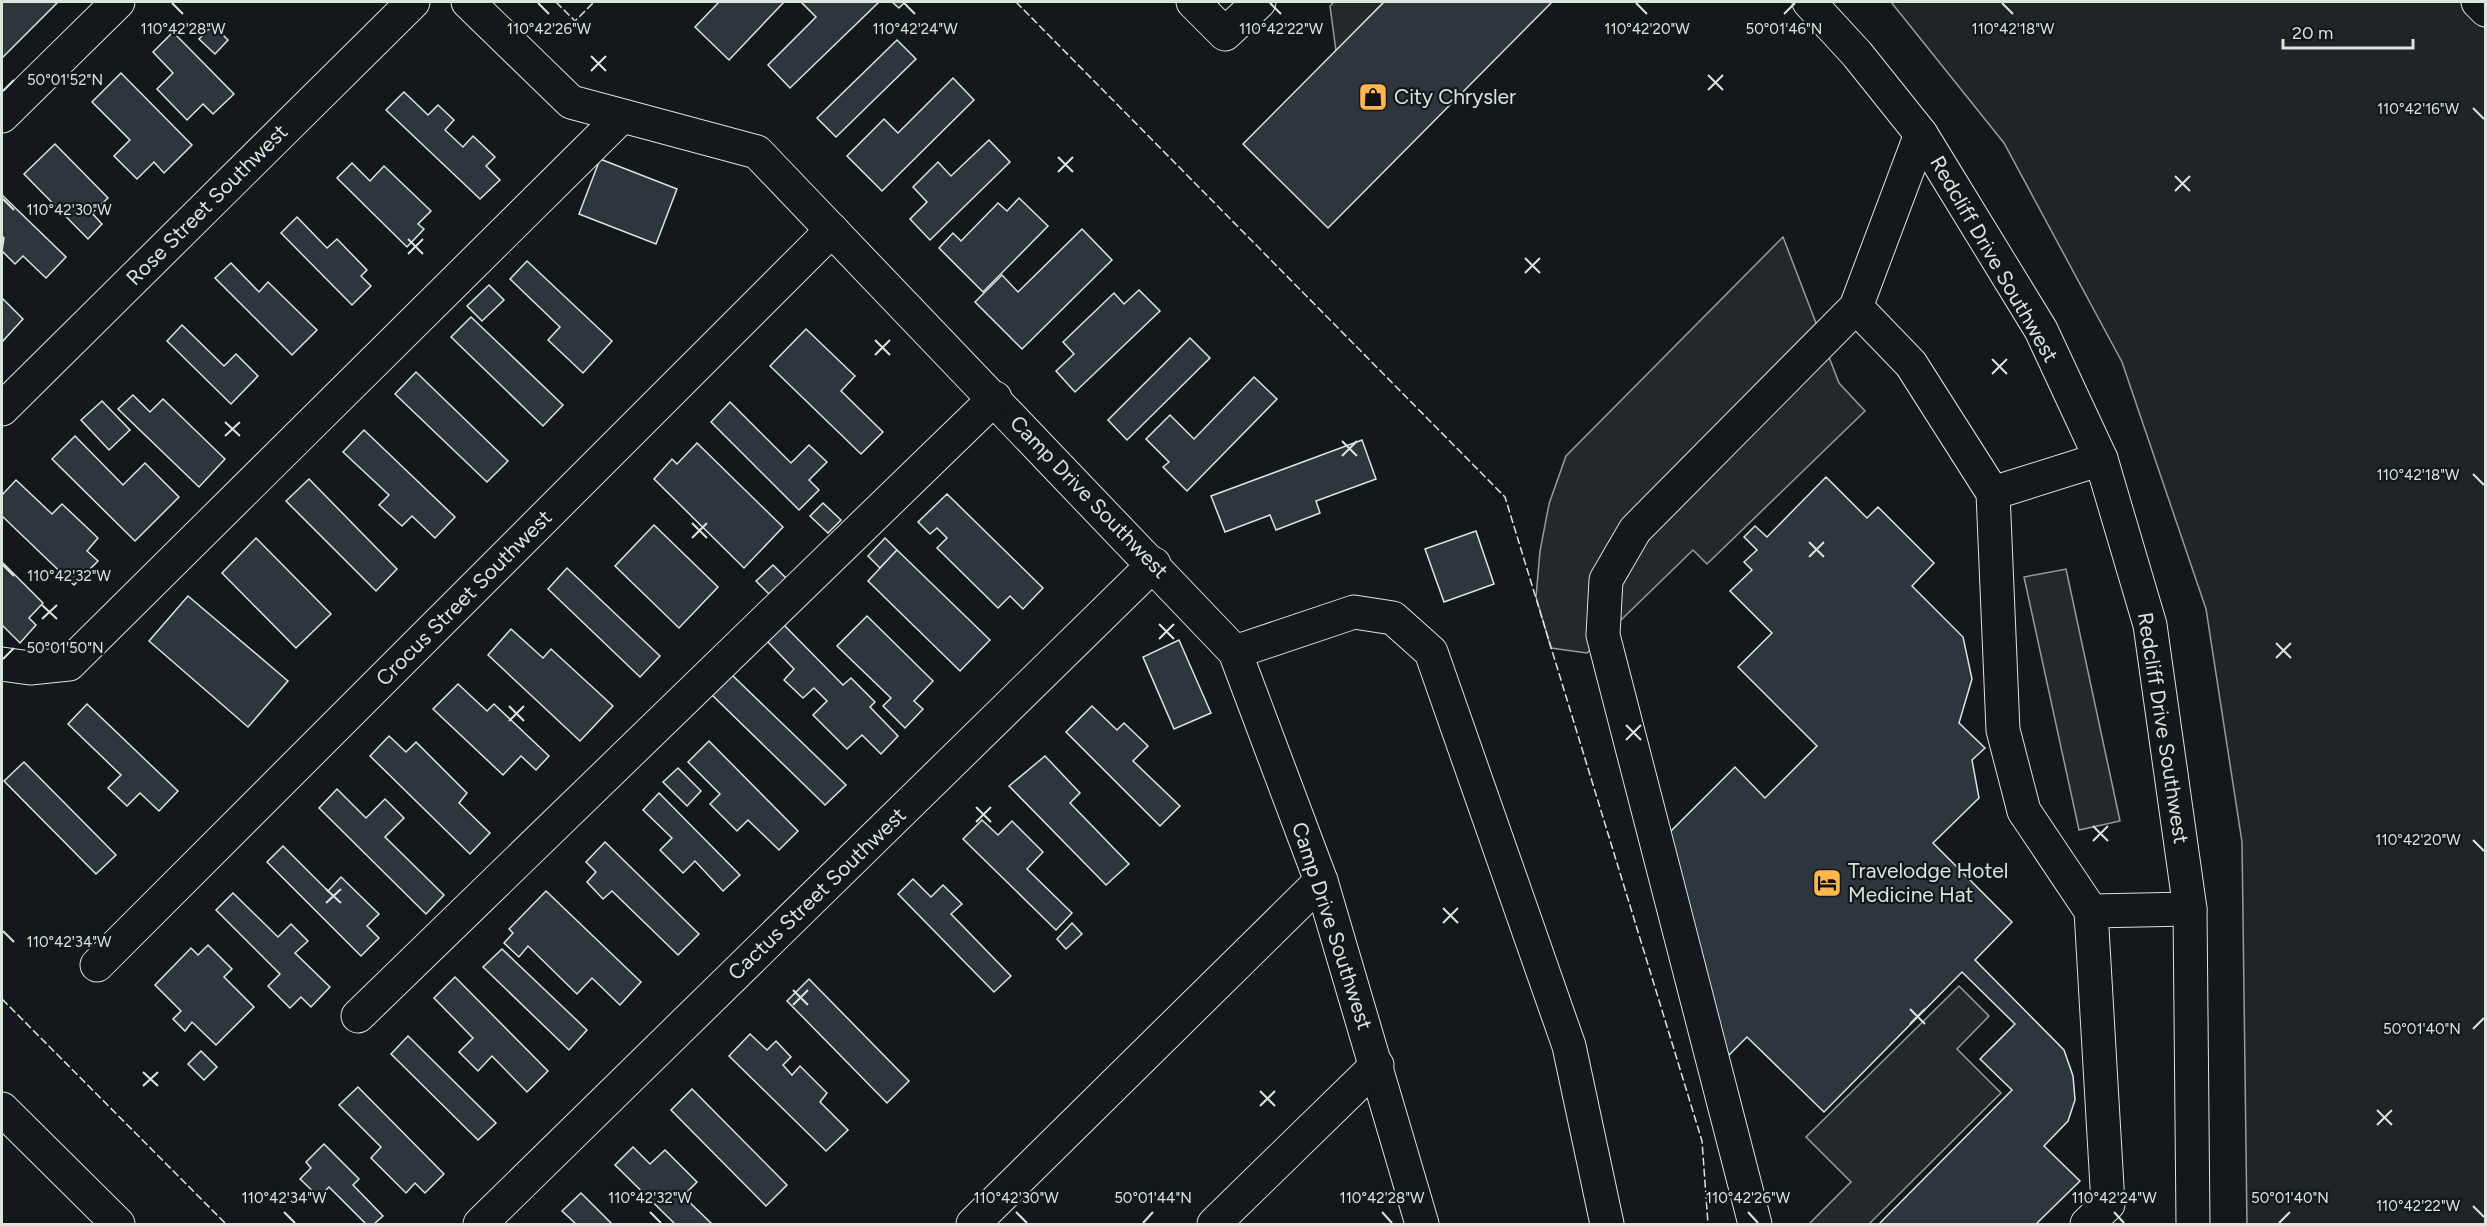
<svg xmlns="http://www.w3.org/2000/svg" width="2487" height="1226" viewBox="0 0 2487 1226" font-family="Figtree,sans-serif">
	<rect width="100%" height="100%" fill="#14181c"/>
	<polygon fill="#202428" stroke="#939e99" stroke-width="1.5" points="1891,2 2460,2 2485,22 2485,1224 2247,1224 2242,842 2206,609 2122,362 2004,143"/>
	<g fill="#24282b" stroke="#939e99" stroke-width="1.5">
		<polygon points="1334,2 1384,2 1336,51 1330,6"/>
		<polygon points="1783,237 1839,383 1865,411 1707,564 1693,550 1587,653 1551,648 1536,597 1540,551 1549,504 1566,456"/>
		<polygon points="2066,569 2120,821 2079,830 2024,577"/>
		<polygon points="1959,986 1989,1016 1957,1049 2001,1093 1869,1224 1809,1224 1851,1182 1806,1137"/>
	</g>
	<g fill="#2c363c" stroke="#d8e6dc" stroke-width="1.5">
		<polygon points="2,2 58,2 2,58"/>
		<polygon points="719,2 784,2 729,60 695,27"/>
		<polygon points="801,2 879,2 790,88 768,65 816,17"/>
		<polygon points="892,2 905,2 899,8"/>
		<polygon points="1384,2 1552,2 1328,228 1243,144"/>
		<polygon points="213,25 228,40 215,54 199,39"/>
		<polygon points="173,32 234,94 213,114 203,104 187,120 157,89 173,73 153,52"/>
		<polygon points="897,40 916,59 836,137 817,118"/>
		<polygon points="121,73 192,145 164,173 154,162 137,179 114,156 130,140 92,102"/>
		<polygon points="953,78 974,100 882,191 847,156 884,119 898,133"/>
		<polygon points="404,92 428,115 438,105 454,120 445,130 463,147 473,136 495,157 486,166 500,180 480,199 386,110"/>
		<polygon points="989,140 1010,162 930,240 910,219 927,202 913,187 938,162 951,176"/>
		<polygon points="55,144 108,198 92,213 102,224 88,239 24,174"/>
		<polygon points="600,159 677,189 656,244 579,214"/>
		<polygon points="352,163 370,181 384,166 431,211 418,224 424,229 407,247 337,178"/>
		<polygon points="2,195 66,257 46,278 23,256 15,264 2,251 4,238 2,236"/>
		<polygon points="1019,198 1048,226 983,292 939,248 953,233 961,241 998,203 1007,211"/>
		<polygon points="297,217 327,248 337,239 367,270 361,276 371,286 352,305 281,233"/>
		<polygon points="1082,229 1112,260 1022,349 975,302 1002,275 1018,292"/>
		<polygon points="527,261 612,341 583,373 548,340 560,327 510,279"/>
		<polygon points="231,263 259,292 268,282 317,330 292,355 215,278"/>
		<polygon points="489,285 504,300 482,321 467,306"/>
		<polygon points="1139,290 1160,311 1075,392 1056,371 1074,354 1063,342 1114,293 1124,304"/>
		<polygon points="2,298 23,319 2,342"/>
		<polygon points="471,317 563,405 543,426 451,337"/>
		<polygon points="182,325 224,366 236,354 258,376 231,404 167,341"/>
		<polygon points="806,329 855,376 841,391 883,432 861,454 770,366"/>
		<polygon points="1190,338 1210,358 1127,440 1108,420"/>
		<polygon points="416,372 508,461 487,482 395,394"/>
		<polygon points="1254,377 1277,399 1187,491 1163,467 1169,462 1146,439 1170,415 1194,439"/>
		<polygon points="133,395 150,412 163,399 225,459 199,487 118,409"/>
		<polygon points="102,401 130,430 109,450 81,420"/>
		<polygon points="730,402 791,463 809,445 827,462 809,480 819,490 799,510 711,422"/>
		<polygon points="364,430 455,517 435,538 412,516 402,526 379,505 389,495 343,452"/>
		<polygon points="75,436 123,485 145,463 179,497 135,541 52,459"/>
		<polygon points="1362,440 1376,479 1316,501 1320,513 1276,530 1270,515 1225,532 1211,496"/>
		<polygon points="697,443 783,527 744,568 654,479 672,459 677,464"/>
		<polygon points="1826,477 1867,518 1878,507 1934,563 1912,586 1963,637 1972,679 1959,723 1985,748 1972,760 1979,798 1933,843 2012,922 1975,960 2064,1050 2073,1076 2075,1100 2068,1121 2044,1146 2080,1181 2036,1224 1879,1224 2012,1090 1980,1059 2015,1024 1962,972 1824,1112 1747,1037 1727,1057 1668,834 1735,767 1765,798 1817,746 1738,667 1772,633 1730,591 1752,570 1744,562 1757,550 1744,537 1755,526 1767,537"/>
		<polygon points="309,479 397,569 376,591 286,501"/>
		<polygon points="16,480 52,514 62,504 98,538 87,551 98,561 74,585 2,516 2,495"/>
		<polygon points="947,494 1043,588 1023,609 1010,596 998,608 937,548 947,538 937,528 930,534 918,522"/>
		<polygon points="823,503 841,520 828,533 810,516"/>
		<polygon points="654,525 718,587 679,628 615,566"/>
		<polygon points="1476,531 1494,584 1444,602 1425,549"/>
		<polygon points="256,538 331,614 296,648 222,573"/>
		<polygon points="885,538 897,550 880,568 868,556"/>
		<polygon points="897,550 990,640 960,671 868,581"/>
		<polygon points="2,562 43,603 29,618 36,625 20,643 2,625"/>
		<polygon points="773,565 786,578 769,594 756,581"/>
		<polygon points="567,568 660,656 640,677 548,589"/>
		<polygon points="188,596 288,681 248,727 149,641"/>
		<polygon points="867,616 933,681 914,701 923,709 905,728 883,706 891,698 837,646"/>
		<polygon points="784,625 843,685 851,678 875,702 870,707 898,736 881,754 862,735 847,749 813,715 827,701 814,688 803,698 784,680 794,669 767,641"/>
		<polygon points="511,629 543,658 551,649 613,706 580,741 488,655"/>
		<polygon points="1179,640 1211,713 1174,729 1143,657"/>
		<polygon points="731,674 846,785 825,805 712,695"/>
		<polygon points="458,684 487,711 494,704 549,756 536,770 521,756 503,775 433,709"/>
		<polygon points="87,704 178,791 159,811 140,793 127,806 108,788 121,775 68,724"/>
		<polygon points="1092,706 1117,730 1124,723 1148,746 1133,761 1180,806 1160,826 1066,732"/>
		<polygon points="389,736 406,752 416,742 467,793 459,803 490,833 470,854 370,756"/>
		<polygon points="709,741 798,831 779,850 748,820 737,831 710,804 720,794 688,762"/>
		<polygon points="1045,756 1080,793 1070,803 1129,864 1106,885 1009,786"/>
		<polygon points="24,762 116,855 96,874 4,781"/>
		<polygon points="678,768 701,791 687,806 663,782"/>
		<polygon points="337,789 366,818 385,799 404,818 385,837 444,895 426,914 319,808"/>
		<polygon points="659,793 740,875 723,891 695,861 683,873 660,850 672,838 643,810"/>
		<polygon points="982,820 998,835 1012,821 1043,852 1027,869 1072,913 1056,930 963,839"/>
		<polygon points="605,842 699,934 678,955 612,891 603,899 587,882 596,872 586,862"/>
		<polygon points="283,846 328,891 341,877 379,914 367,926 379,938 361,956 267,862"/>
		<polygon points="913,879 931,897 943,885 962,904 951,914 1011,976 994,992 898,894"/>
		<polygon points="546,891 641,982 620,1005 592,978 577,994 528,946 519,957 504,943 513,933 509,929"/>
		<polygon points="233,893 278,937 291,924 308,941 295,953 330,987 311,1007 301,997 290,1008 268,986 280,974 216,910"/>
		<polygon points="1072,923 1082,934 1066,949 1057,939"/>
		<polygon points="208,945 232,969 224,977 254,1007 216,1045 192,1022 185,1031 173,1019 181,1011 155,985 191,948 198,955"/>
		<polygon points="502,949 587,1030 569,1050 483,967"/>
		<polygon points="455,977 548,1071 527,1092 492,1056 478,1071 459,1052 473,1038 434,998"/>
		<polygon points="809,979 909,1081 887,1103 787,1001"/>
		<polygon points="750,1034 767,1050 776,1041 791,1057 783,1065 792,1075 800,1066 827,1093 820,1102 848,1130 826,1151 729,1056"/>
		<polygon points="408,1036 496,1123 478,1140 391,1054"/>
		<polygon points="201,1051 217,1067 204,1080 188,1064"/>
		<polygon points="358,1087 444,1174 425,1193 415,1183 406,1193 371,1158 381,1147 339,1105"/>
		<polygon points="692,1089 787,1185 766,1206 671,1110"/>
		<polygon points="324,1144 359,1179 353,1185 383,1216 374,1224 366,1224 329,1187 319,1197 300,1179 311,1168 306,1162"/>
		<polygon points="633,1147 650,1164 665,1150 697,1182 683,1196 712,1224 675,1224 615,1165"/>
		<polygon points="581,1193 612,1224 576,1224 562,1211"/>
	</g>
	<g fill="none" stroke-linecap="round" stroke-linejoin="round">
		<g stroke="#d8e6dc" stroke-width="35">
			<g id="minor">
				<polyline points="468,2 571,102 757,152 1235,652 1321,881 1422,1224"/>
				<polyline points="1193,2 1225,34 1259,2"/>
				<polyline points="1809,2 1857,54 1921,134 2041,330 2101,459 2150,625 2190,909 2193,1224"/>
				<polyline points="2,116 118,2"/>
				<polyline points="1856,307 1911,364 1993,493 2003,730 2024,811 2091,911 2108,1204 2087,1224"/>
				<polyline points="2,409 413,2"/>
				<polyline points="1993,493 2101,459"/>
				<polyline points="1235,652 1354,612 1393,618 1431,652 1569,1046 1607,1224"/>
				<polyline points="2,664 30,668 69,664 622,116"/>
				<polyline points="2091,911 2190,909"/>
				<polyline points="97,965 832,230"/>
				<polyline points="358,1016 995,398"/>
				<polyline points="2,1109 118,1224"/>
				<polyline points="480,1224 1154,564"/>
				<polyline points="973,1224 1321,881"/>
				<polyline points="1214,1224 1377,1065"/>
				<polyline points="1755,1224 1603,635 1606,580 1635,530 1856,307 1921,134"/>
			</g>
		</g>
		<g stroke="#d8e6dc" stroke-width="35">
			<polyline id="highway" points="2478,2 2486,10"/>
		</g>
		<use href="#minor" stroke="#14181c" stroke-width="33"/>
		<use href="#highway" stroke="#14181c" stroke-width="33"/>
		<g stroke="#d8e6dc" stroke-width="1.5" stroke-dasharray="8 3" stroke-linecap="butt">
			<polyline points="556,2 575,21 594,2"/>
			<polyline points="1016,2 1505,497 1702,1141 1708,1224"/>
			<polyline points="2,999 226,1224"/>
		</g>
	</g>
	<path fill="none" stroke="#d8e6dc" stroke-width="2" d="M172,3L183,14M538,3L549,14M904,3L915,14M1270,3L1281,14M1636,3L1647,14M2002,3L2013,14M1784,14L1795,3M591,56L606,71M591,71L606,56M1708,75L1723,90M1708,90L1723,75M3,91L14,80M2473,108L2484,119M1058,157L1073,172M1058,172L1073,157M2175,176L2190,191M2175,191L2190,176M3,199L14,210M408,239L423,254M408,254L423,239M1525,258L1540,273M1525,273L1540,258M875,340L890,355M875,355L890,340M1992,359L2007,374M1992,374L2007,359M225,422L240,436M225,436L240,422M1342,441L1357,456M1342,456L1357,441M2473,474L2484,485M692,523L707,538M692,538L707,523M1809,542L1824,557M1809,557L1824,542M3,565L14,576M42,605L57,619M42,619L57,605M1159,624L1174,639M1159,639L1174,624M2276,643L2291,658M2276,658L2291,643M3,659L14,648M509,706L524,721M509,721L524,706M1626,725L1641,740M1626,740L1641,725M976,807L991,822M976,822L991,807M2093,826L2108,841M2473,840L2484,851M2093,841L2108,826M326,889L341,903M326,903L341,889M1443,908L1458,923M1443,923L1458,908M3,931L14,942M793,990L808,1005M793,1005L808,990M1910,1009L1925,1024M1910,1024L1925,1009M2473,1029L2484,1018M143,1072L158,1086M143,1086L158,1072M1260,1091L1275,1106M1260,1106L1275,1091M2377,1110L2392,1125M2377,1125L2392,1110M2473,1206L2484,1217M284,1212L295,1223M650,1212L661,1223M1016,1212L1027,1223M1382,1212L1392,1223M1748,1212L1758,1223M2114,1212L2124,1223M1143,1223L1153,1212M2279,1223L2290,1212"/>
	<defs>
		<g id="shop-square" transform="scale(1.5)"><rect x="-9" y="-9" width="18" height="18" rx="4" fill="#ffb74d" stroke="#14181c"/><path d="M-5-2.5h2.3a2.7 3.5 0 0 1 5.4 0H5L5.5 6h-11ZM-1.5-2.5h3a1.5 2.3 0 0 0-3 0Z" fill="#111"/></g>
		<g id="hotel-square" transform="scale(1.5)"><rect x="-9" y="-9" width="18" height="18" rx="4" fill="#ffb74d" stroke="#14181c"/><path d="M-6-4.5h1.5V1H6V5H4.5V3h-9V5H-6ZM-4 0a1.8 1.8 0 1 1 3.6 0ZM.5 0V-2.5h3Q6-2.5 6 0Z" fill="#111"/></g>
	</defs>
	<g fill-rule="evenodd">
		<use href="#shop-square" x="1373" y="97"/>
		<use href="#hotel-square" x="1827" y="883"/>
	</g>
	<g text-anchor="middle" stroke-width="4.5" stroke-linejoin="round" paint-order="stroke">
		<g font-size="21" fill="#d8e6dc" stroke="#14181c" text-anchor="start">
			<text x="1394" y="104">City Chrysler</text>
			<text x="1848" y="878">Travelodge Hotel<tspan x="1848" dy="24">Medicine Hat</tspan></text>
		</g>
		<g font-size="21" fill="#d8e6dc" stroke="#14181c">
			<text transform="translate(207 205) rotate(-45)" y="7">Rose Street Southwest</text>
			<text transform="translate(1994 259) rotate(60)" y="7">Redcliff Drive Southwest</text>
			<text transform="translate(1089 497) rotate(46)" y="7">Camp Drive Southwest</text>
			<text transform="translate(464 598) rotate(-45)" y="7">Crocus Street Southwest</text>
			<text transform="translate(2163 728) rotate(81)" y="7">Redcliff Drive Southwest</text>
			<text transform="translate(817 894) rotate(-44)" y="7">Cactus Street Southwest</text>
			<text transform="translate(1332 926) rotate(72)" y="7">Camp Drive Southwest</text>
		</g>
	</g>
	<g font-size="15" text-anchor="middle" fill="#d8e6dc" stroke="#14181c" stroke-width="4.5" stroke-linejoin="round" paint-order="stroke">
		<text x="549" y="34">110°42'26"W</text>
		<text x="2013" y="34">110°42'18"W</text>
		<text x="183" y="34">110°42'28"W</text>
		<text x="915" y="34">110°42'24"W</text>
		<text x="1281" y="34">110°42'22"W</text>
		<text x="1647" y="34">110°42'20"W</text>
		<text x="1784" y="34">50°01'46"N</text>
		<text x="65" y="85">50°01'52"N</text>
		<text x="2418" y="114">110°42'16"W</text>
		<text x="69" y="215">110°42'30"W</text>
		<text x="2418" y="480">110°42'18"W</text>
		<text x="69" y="581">110°42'32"W</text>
		<text x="65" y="653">50°01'50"N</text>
		<text x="2418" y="845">110°42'20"W</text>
		<text x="69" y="947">110°42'34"W</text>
		<text x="2422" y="1034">50°01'40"N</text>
		<text x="1153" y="1203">50°01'44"N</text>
		<text x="2290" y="1203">50°01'40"N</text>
		<text x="284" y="1203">110°42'34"W</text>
		<text x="650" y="1203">110°42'32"W</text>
		<text x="1016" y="1203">110°42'30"W</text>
		<text x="1382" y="1203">110°42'28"W</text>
		<text x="1748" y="1203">110°42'26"W</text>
		<text x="2114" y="1203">110°42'24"W</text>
		<text x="2418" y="1211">110°42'22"W</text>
	</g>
	<rect width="2487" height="1226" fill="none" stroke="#d8e6dc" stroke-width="6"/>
	<path d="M2283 39v9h130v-9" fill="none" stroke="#d8e6dc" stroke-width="3"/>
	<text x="2292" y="39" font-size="18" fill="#d8e6dc" stroke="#14181c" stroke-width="4.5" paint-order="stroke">20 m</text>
</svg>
